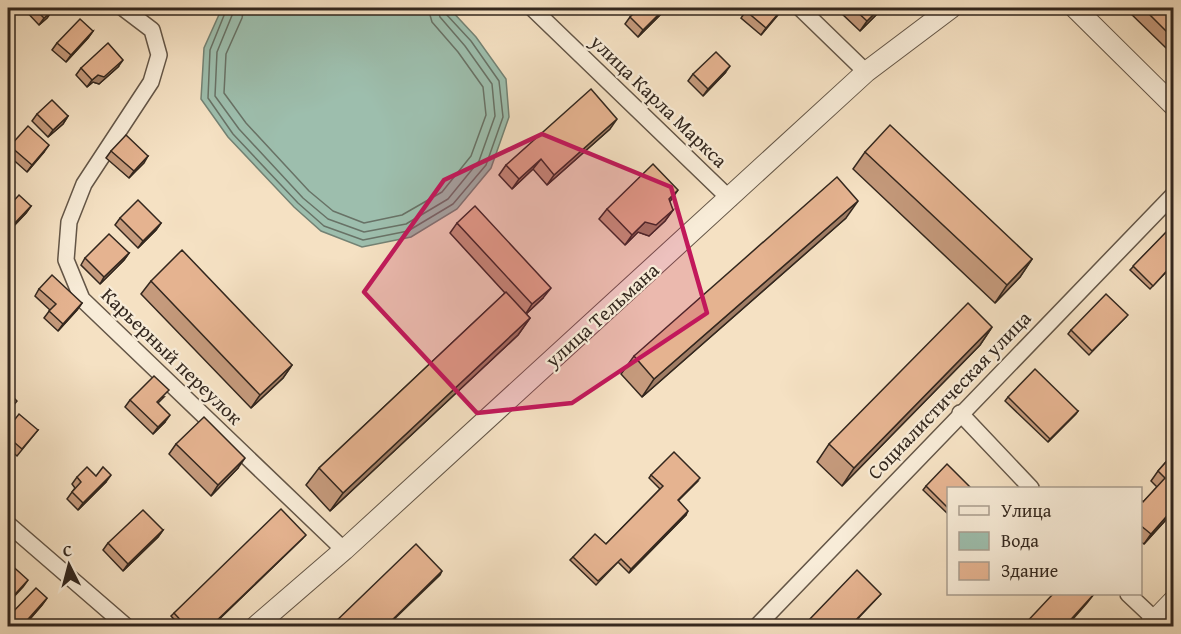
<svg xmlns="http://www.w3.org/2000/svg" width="1181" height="634" viewBox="0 0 1181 634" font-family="'Gentium Book Plus',serif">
	<rect width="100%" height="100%" fill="#f5e1c3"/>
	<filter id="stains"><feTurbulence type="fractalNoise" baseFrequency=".00333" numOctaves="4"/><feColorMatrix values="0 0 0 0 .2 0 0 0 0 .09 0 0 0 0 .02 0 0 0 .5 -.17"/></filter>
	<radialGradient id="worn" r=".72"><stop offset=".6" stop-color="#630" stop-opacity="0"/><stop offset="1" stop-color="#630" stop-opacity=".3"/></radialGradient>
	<polygon fill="#9dbead" stroke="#738274" stroke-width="1.5" points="222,8 449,8 476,37 506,79 509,117 491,168 457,209 411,237 362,247 321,231 294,207 228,137 201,99 204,48"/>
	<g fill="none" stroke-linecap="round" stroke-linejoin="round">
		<g stroke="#687266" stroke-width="1.5">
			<polyline points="227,8 210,50 208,98 233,134 298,203 324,226 363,240 408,231 453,204 486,165 503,117 499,81 471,41 446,14 445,8"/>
			<polyline points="235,8 217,52 215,96 239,129 303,198 328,219 364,232 406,224 448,199 479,161 495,116 492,84 465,46 440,17 437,8"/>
			<polyline points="244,8 242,18 226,54 224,93 246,123 309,191 333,211 364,223 402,215 442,192 471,156 486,115 483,87 458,52 432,22 428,8"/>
		</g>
		<g stroke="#645647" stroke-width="18">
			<g id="minor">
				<polyline points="123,8 152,30 159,55 151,82 84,184 69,222 66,260 82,299 344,550"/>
				<polyline points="532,8 730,199"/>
				<polyline points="800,8 866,72"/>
				<polyline points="960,413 1031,488"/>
				<polyline points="8,524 126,626"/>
				<polyline points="1128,594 1162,626"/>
				<polyline points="757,626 1174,194"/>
			</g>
		</g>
		<g stroke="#645647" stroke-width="22">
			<g id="tertiary">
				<polyline points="1075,8 1174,106"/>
				<polyline points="256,626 344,550 866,72 951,8"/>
				<polyline points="1149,626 1174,600"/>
			</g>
		</g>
		<use href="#minor" stroke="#f8ecd8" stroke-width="15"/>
		<use href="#tertiary" stroke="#f8ecd8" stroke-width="20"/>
	</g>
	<g fill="#c59a7c" stroke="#33271e" stroke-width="1.5">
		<polygon points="23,8 49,8 52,11 47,18 39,25"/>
		<polygon points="665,8 662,13 638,37 625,24 630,17"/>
		<polygon points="783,8 761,35 741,18 746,11"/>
		<polygon points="829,8 883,8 860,31 842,14"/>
		<polygon points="1125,8 1168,8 1173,40 1166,48"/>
		<polygon points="93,31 88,38 66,62 52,50 57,43"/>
		<polygon points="118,67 99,84 93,82 87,87 76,75 81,68"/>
		<polygon points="725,73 703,96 688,81 693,74"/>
		<polygon points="37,114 68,116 63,124 48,137 32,121"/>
		<polygon points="610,129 547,185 533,169 512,189 499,175 506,165"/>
		<polygon points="10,146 44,152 27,172 8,155 8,149"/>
		<polygon points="111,151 148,156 129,178 106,158"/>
		<polygon points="865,152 1032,259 1020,277 995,303 853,169"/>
		<polygon points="671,200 669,202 673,210 665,221 649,236 638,232 625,245 599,219 607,209"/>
		<polygon points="31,206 26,213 8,232 8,207"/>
		<polygon points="120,218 161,223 156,230 138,248 115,225"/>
		<polygon points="846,218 642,397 621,374 634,356"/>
		<polygon points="457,223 543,298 526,314 530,318 518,335 330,511 306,485 319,468 505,293 450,233"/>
		<polygon points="1173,225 1173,265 1150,289 1130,270"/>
		<polygon points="129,253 124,260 100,284 81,265 85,258"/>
		<polygon points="151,281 292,365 283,378 251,408 141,294"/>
		<polygon points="39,289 82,303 77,310 58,331 44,318 50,310 35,296"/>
		<polygon points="1125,318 1089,355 1068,334 1071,330"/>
		<polygon points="992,327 980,345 842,486 817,462 829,444"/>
		<polygon points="164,397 158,403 165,422 153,434 125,407 130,400"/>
		<polygon points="1008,397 1078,411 1048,442 1005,401"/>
		<polygon points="8,428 38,430 17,456 8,448"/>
		<polygon points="176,444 238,468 211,496 169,454"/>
		<polygon points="1173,454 1173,512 1144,544 1140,541 1140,499 1143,502 1157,487 1151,481 1158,471"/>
		<polygon points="651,475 698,481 678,501 686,515 629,573 618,562 596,585 570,560 573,557 606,544 660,489 649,478"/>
		<polygon points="96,476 106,482 78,510 67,499 75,488 72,484 77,477"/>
		<polygon points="926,486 948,489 948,514 923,490"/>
		<polygon points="163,530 158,537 123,571 103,550 108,543"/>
		<polygon points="303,538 211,627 181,627 171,616 174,613"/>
		<polygon points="881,594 850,627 807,627 805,624 808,621"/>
		<polygon points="47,598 42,605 23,627 8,627 8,617"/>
	</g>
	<g fill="#a07d65" stroke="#33271e" stroke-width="1.5">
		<polygon points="665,8 662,13 638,37 643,30"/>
		<polygon points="783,8 778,15 761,35 766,28"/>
		<polygon points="880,8 883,8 860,31 867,21"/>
		<polygon points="52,11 47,18 39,25 44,18"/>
		<polygon points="93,31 88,38 66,62 71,55"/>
		<polygon points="1173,37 1173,40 1166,48"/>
		<polygon points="123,60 118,67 99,84 93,82 87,87 92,80 98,75"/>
		<polygon points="730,66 725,73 703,96 708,89"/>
		<polygon points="68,116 63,124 48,137 53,130"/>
		<polygon points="617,119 610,129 547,185 554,175"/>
		<polygon points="49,145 44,152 27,172 32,165"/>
		<polygon points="148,156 144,163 129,178 134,171"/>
		<polygon points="541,159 533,169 512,189 519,179"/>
		<polygon points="678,190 671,200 661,210 669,199"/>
		<polygon points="858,201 846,218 642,397 654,379"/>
		<polygon points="31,206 26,213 8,232 13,225"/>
		<polygon points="673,210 665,221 649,236 638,232 625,245 632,235 645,222"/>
		<polygon points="161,223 156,230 138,248 143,241"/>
		<polygon points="129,253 124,260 100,284 104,277"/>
		<polygon points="1032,259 1020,277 995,303 1007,285"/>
		<polygon points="551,288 543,298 525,315 532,304"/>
		<polygon points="82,303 77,310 58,331 63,324"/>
		<polygon points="530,318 518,335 330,511 343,493"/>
		<polygon points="992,327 980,345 842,486 854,468"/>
		<polygon points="292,365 283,378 251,408 260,395"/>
		<polygon points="1078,411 1076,414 1048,442 1050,439"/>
		<polygon points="170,415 165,422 153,434 158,427"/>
		<polygon points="245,458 238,468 211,496 218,485"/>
		<polygon points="111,475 106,482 78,510 83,503"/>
		<polygon points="1173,509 1173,512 1144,544 1151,534"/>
		<polygon points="688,511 686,515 629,573 631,569"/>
		<polygon points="163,530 158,537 123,571 128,564"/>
		<polygon points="306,535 303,538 211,627 210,627"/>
		<polygon points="442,571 440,575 386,627 385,627"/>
		<polygon points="28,580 23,587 8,603 8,602"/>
		<polygon points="1094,594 1087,603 1066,627 1064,627"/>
		<polygon points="47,598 42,605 23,627 21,627"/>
	</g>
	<g fill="#e5b390" stroke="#33271e" stroke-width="1.5">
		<polygon points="34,8 49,8 52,11 44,18"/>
		<polygon points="639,8 665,8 643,30 630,17"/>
		<polygon points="749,8 783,8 766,28 746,11"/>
		<polygon points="853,8 880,8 867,21"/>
		<polygon points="1143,8 1168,8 1173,13 1173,38"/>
		<polygon points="80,19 93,31 71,55 57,43"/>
		<polygon points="108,43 123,60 104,77 98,75 92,80 81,68"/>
		<polygon points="716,52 730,66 708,89 693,74"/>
		<polygon points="591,89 617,119 554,175 541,159 519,179 506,165"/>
		<polygon points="52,100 68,116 53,130 37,114"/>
		<polygon points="890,125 1032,259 1007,285 865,152"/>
		<polygon points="28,126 49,145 32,165 10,146"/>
		<polygon points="126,135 148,156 134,171 111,151"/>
		<polygon points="653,164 678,190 669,199 673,210 656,225 645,222 632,235 607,209"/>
		<polygon points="837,177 858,201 654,379 634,356"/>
		<polygon points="19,195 31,206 13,225 8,220 8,207"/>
		<polygon points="138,200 161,223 143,241 120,218"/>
		<polygon points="475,206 551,288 532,304 457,223"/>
		<polygon points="1173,225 1173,264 1153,286 1133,266"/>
		<polygon points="109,234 129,253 104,277 85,258"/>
		<polygon points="182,250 292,365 260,395 151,281"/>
		<polygon points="52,275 82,303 63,324 49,311 56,304 39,289"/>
		<polygon points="506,292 530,318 343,493 319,468"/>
		<polygon points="1106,294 1128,315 1092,351 1071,330"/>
		<polygon points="968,303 992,327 854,468 829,444"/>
		<polygon points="1035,369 1078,411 1050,439 1008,397"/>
		<polygon points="154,376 169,390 157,402 170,415 158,427 130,400"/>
		<polygon points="8,392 17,401 8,412"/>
		<polygon points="19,414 38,430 22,449 8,437 8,428"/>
		<polygon points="204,417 245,458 218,485 176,444"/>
		<polygon points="674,452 700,478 678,500 688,511 631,569 621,559 598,581 573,557 595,534 606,544 663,486 651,475"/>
		<polygon points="1173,454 1173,509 1151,534 1140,525 1140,499 1143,502 1165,478 1158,471"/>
		<polygon points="947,464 972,489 948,489 948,508 926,486"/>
		<polygon points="87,467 96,476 103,467 111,475 83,503 72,492 81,482 77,477"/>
		<polygon points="281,509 306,535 210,627 187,627 174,613"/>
		<polygon points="143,510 163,530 128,564 108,543"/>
		<polygon points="416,544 442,571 385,627 330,627"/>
		<polygon points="8,562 28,580 8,602"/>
		<polygon points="857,570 881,594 849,627 814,627 808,621"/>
		<polygon points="36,588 47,598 21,627 19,627 8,617"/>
		<polygon points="1053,594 1094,594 1064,627 1022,627"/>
	</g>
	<path fill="#c2185b" fill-opacity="0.2" stroke="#c2185b" stroke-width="4.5" stroke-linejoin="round" d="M542,134L671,187L707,313L572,403L477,413L364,292L444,180Z"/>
	<g text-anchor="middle" stroke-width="4.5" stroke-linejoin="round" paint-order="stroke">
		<g font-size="20" fill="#33271e" stroke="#f8ecd8">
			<text transform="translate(659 101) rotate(44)" y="7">улица Карла Маркса</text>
			<text transform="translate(602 315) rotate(-42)" y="7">улица Тельмана</text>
			<text transform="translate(172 356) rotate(44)" y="7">Карьерный переулок</text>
			<text transform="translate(949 395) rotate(-46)" y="7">Социалистическая улица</text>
		</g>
	</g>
	<rect width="1181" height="634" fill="none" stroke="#f5e1c3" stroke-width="30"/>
	<rect x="9" y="9" width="1163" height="616" fill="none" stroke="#33271e" stroke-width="3"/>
	<rect x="15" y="15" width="1151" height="604" fill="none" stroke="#33271e" stroke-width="1.5"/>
	<rect x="947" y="487" width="195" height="108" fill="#f8ecd8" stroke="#a99d8e" stroke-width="1.5"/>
	<rect x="959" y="506" width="30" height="9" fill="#f8ecd8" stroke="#a99d8e" stroke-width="1.5"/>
	<text x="1001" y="517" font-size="18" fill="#33271e">Улица</text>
	<rect x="959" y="532" width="30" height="18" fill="#9dbead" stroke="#a99d8e" stroke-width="1.5"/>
	<text x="1001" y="547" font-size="18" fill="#33271e">Вода</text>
	<rect x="959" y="562" width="30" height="18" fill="#e5b390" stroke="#a99d8e" stroke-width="1.5"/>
	<text x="1001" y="577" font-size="18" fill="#33271e">Здание</text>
	<g transform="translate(69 565) rotate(354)" stroke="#f8ecd8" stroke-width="4.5" paint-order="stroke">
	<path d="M0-4.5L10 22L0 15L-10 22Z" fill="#33271e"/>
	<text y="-9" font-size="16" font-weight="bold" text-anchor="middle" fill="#33271e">С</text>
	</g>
	<rect width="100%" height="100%" filter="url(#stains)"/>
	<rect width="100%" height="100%" fill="url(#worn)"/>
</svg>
